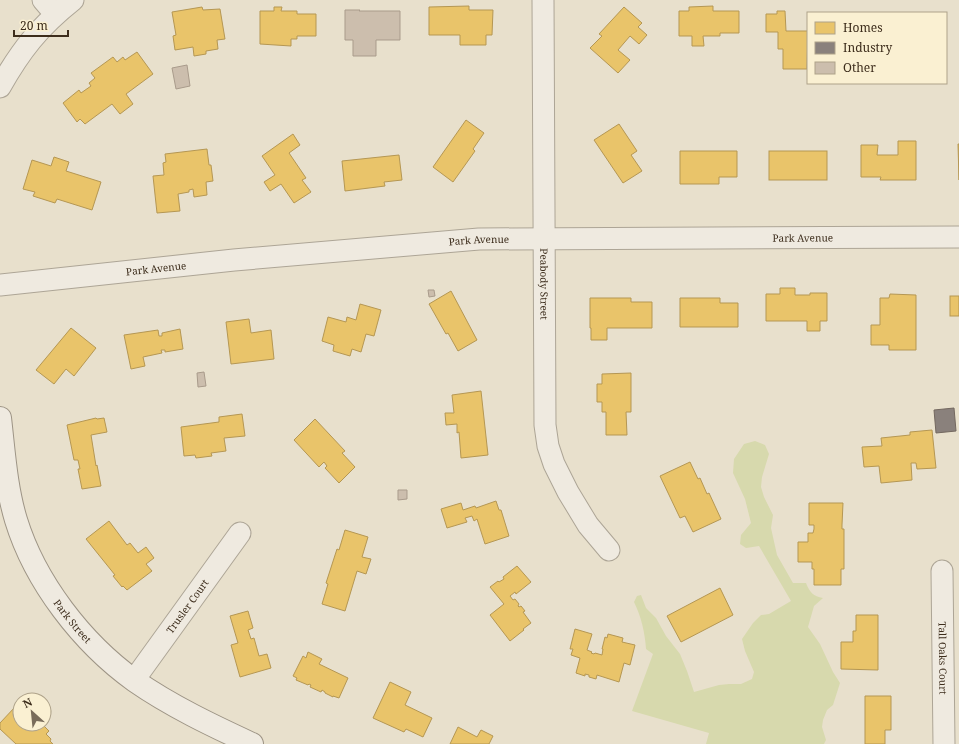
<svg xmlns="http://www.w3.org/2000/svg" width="959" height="744" viewBox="0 0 959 744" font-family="'Noto Serif',serif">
	<rect width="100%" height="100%" fill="#e8e0cc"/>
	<path fill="#d7d9ad" d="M755,441L765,445L769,454L762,477L761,487L764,497L773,515L771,528L777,555L793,583H806C810,593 813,596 823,598L814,606L808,627L820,644L833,672L840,683L833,705L827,710L823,720L822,727L826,740L824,744H706L709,733L632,711L653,654L646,649C645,633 641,616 634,602L637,596L641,595L646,608L656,618L666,636L680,654L687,671L694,692L719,685L729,684H741L752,679L754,672L745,651L742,639L753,623L761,615L769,614L791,601L759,546L746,548L740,544L741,535L751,523L745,499L733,473L734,459L744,444Z"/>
	<g fill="#e9c46a" stroke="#b59753">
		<polygon points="469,6 469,10 493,10 492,35 486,35 486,45 460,45 460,35 429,35 429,7"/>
		<polygon points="713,6 713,11 739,11 739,33 720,33 720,36 703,36 704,46 692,46 692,36 679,36 679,11 689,11 689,7"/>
		<polygon points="202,7 203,10 220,9 225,39 217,40 218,49 206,51 206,54 194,56 193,47 175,50 173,36 176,35 172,12"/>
		<polygon points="274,7 282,7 281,11 297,11 297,14 316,14 316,36 297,36 297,39 291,39 291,46 260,44 260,11 274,11"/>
		<polygon points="624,7 642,23 638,27 647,35 639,44 630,36 618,50 630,60 618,73 590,48 602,36 599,34"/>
		<polygon points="777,11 785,11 786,31 808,31 807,69 783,69 783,49 778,49 778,32 766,32 766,14 777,14"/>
		<polygon points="137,52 153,74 126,94 133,104 120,114 112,104 85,124 80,119 77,122 63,103 79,90 81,93 91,86 89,83 95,78 91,73 113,57 117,62 123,57 125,60"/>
		<polygon points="466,120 484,133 473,149 475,151 453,182 433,167"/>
		<polygon points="619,124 637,151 631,155 642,171 623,183 594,140"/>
		<polygon points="293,134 300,145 289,153 306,178 302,180 311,192 294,203 281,184 270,191 264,182 275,175 262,156"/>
		<polygon points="898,141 916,141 916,180 880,180 881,177 861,177 861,145 878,145 877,155 898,155"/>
		<polygon points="958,144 959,144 959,180"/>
		<polygon points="207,149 209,165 211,165 213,181 206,182 207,195 194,197 193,189 189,190 189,192 178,194 180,211 157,213 153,176 164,175 163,163 166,162 165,154"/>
		<polygon points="680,151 737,151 737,177 719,177 719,184 680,184"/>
		<rect x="769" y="151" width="58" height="29"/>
		<polygon points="399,155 402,180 384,182 385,186 345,191 342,161"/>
		<polygon points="54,157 69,162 66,171 101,182 92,210 57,199 55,203 33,196 35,192 23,189 32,160 51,166"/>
		<polygon points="780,288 795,288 795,295 810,295 810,293 827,293 827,321 820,321 820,331 807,331 807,321 766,321 766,294 780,294"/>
		<polygon points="451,291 477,340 458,351 448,333 446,334 429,304"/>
		<polygon points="890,294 916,295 916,350 889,350 889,345 871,345 871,325 880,325 880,298 889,298"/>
		<rect x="950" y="296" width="9" height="20"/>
		<polygon points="590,298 631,298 631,302 652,302 652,328 607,328 607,340 591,340 591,328 590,328"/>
		<polygon points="680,298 720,298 720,303 738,303 738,327 680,327"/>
		<polygon points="360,304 381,310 374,336 366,334 361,352 352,349 350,356 333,351 334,345 322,341 328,317 346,322 347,317 356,320"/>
		<polygon points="249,319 251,333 271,330 274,359 231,364 226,322"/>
		<polygon points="71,328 96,348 74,376 66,369 54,384 36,370"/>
		<polygon points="180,329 183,349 165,352 165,350 161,350 162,353 143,357 145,366 131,369 124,335 158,330 159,336 162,336 162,333"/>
		<polygon points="631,373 631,412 626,412 627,435 606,435 606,412 602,412 602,402 597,402 597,384 602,384 602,374"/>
		<polygon points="481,391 488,455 461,458 459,432 457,433 457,424 446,425 445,413 454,413 452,395"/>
		<polygon points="242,414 245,436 224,438 226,451 211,453 212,456 196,458 195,455 184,456 181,427 219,422 219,417"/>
		<polygon points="96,418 97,419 104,418 107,432 91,435 96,466 97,465 101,486 82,489 78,469 80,469 78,460 74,460 67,425"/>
		<polygon points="315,419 345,451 342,453 355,467 339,483 325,468 327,466 324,462 319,467 294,440"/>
		<polygon points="932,430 936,468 917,469 916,463 911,463 912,480 881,483 879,466 864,467 862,447 882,446 881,438 910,435 910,432"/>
		<polygon points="690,462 698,479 700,478 707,494 709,493 721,519 693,532 685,516 680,518 660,476"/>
		<polygon points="496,501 499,510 501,510 509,536 485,544 477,519 474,521 472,516 465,518 467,522 447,528 441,509 461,503 463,510 475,506 476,508"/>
		<polygon points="809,503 843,503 842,525 842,529 844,529 844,569 841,569 841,585 814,585 814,569 812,569 812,562 798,562 798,542 808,542 808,533 813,533 814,529 814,525 809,525"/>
		<polygon points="109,521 127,545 130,543 138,553 146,547 154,558 146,564 152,571 127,590 123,586 122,587 113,576 115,575 86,539"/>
		<polygon points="345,530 368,537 362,557 371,559 366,574 357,571 345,611 322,604 328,584 326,583 337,549 339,550"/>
		<polygon points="517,566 531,582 516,594 515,592 510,596 513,600 515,599 519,604 518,606 519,607 521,606 525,611 523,612 531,623 523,629 524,630 510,641 490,615 504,604 490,587 498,581 499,582 504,579 503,577"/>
		<polygon points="720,588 733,615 681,642 667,616"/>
		<polygon points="248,611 253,628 248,630 251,639 254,638 259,656 267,654 271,668 240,677 231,645 238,643 230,616"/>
		<polygon points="856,615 878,615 878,670 841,669 841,642 853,642 853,631 856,631"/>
		<polygon points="575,629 592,634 587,650 592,652 591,653 594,654 595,653 602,655 603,649 602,649 605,637 607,638 608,634 623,638 622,642 635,645 630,665 624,663 619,682 597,675 596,679 589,677 589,675 585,674 585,676 576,673 580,658 571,655 573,649 570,649"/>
		<polygon points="308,652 322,659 319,664 348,678 339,698 333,696 333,697 325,693 325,692 322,690 321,692 310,687 311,685 309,684 308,685 296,680 297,678 293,676 303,656 306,658"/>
		<polygon points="390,682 411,692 405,705 432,718 423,737 406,729 404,732 373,718"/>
		<polygon points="865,696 891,696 891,730 885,730 885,744 865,744"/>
		<polygon points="15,707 20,712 20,724 42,724 49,731 46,734 51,739 50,741 53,744 16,744 0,729 0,723"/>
		<polygon points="458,727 477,737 481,730 493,736 489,744 450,744"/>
	</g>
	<polygon fill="#8a817c" stroke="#73685f" points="954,408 956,431 936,433 934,410"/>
	<g fill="#ccbead" stroke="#a99b8b">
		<polygon points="345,10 360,10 359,11 400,11 400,40 376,40 376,56 353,56 353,40 345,40"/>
		<polygon points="187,65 190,86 176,89 172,68"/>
		<polygon points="428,290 434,290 435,296 429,297"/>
		<polygon points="204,372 206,386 198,387 197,373"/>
		<polygon points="398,490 407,490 407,499 398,500"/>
	</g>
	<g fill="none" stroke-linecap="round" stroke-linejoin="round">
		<g stroke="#ada596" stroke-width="23">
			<g id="street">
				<polyline points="43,0 55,14"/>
				<path id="s1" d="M543,0L545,425L548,446L554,464L568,492L588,525L609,550"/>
				<path d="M0,87C21,50 39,27 73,0"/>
				<path id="s2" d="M0,285L234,260L479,239L959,237"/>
				<path id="s3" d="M942,571L944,744"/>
				<path id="s4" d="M134,680L240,533"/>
			</g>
		</g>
		<g stroke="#9d9485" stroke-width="24">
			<g id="secondary">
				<path id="s5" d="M0,418C4,452 6,487 16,520C35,582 82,643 135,681C171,706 213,726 252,744"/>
			</g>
		</g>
		<use href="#street" stroke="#efeae0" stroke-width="21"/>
		<use href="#secondary" stroke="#efeae0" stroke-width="22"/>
	</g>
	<g text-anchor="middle" stroke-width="4" stroke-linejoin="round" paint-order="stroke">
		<g font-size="10" fill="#3d2d1c" stroke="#faf0d2">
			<text dy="4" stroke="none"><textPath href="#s2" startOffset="805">Park Avenue</textPath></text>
			<text dy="4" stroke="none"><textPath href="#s2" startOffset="481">Park Avenue</textPath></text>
			<text dy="4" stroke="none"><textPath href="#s2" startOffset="157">Park Avenue</textPath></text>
			<text dy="4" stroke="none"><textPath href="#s1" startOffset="284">Peabody Street</textPath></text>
			<text dy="4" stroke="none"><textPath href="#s4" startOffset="91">Trusler Court</textPath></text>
			<text dy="4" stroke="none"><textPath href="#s5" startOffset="220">Park Street</textPath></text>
			<text dy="4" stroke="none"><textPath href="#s3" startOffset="87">Tall Oaks Court</textPath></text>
		</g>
	</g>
	<rect x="807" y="12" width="140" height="72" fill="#faf0d2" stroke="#aea289"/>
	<rect x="815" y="22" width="20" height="12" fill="#e9c46a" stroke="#aea289"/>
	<text x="843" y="32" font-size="12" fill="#3d2d1c">Homes</text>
	<rect x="815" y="42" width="20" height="12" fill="#8a817c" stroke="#aea289"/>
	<text x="843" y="52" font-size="12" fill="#3d2d1c">Industry</text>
	<rect x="815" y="62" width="20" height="12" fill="#ccbead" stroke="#aea289"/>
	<text x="843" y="72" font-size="12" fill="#3d2d1c">Other</text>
	<g transform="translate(32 712) rotate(333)"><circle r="19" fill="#faf0d2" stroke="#aea289"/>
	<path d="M0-3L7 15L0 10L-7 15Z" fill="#796c5a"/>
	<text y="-6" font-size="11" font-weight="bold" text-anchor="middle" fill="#3d2d1c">N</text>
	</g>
	<path d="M14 30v6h54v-6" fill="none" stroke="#3d2d1c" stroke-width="2"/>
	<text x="20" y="30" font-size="12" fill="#3d2d1c" stroke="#faf0d2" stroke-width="3" paint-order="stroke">20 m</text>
</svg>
